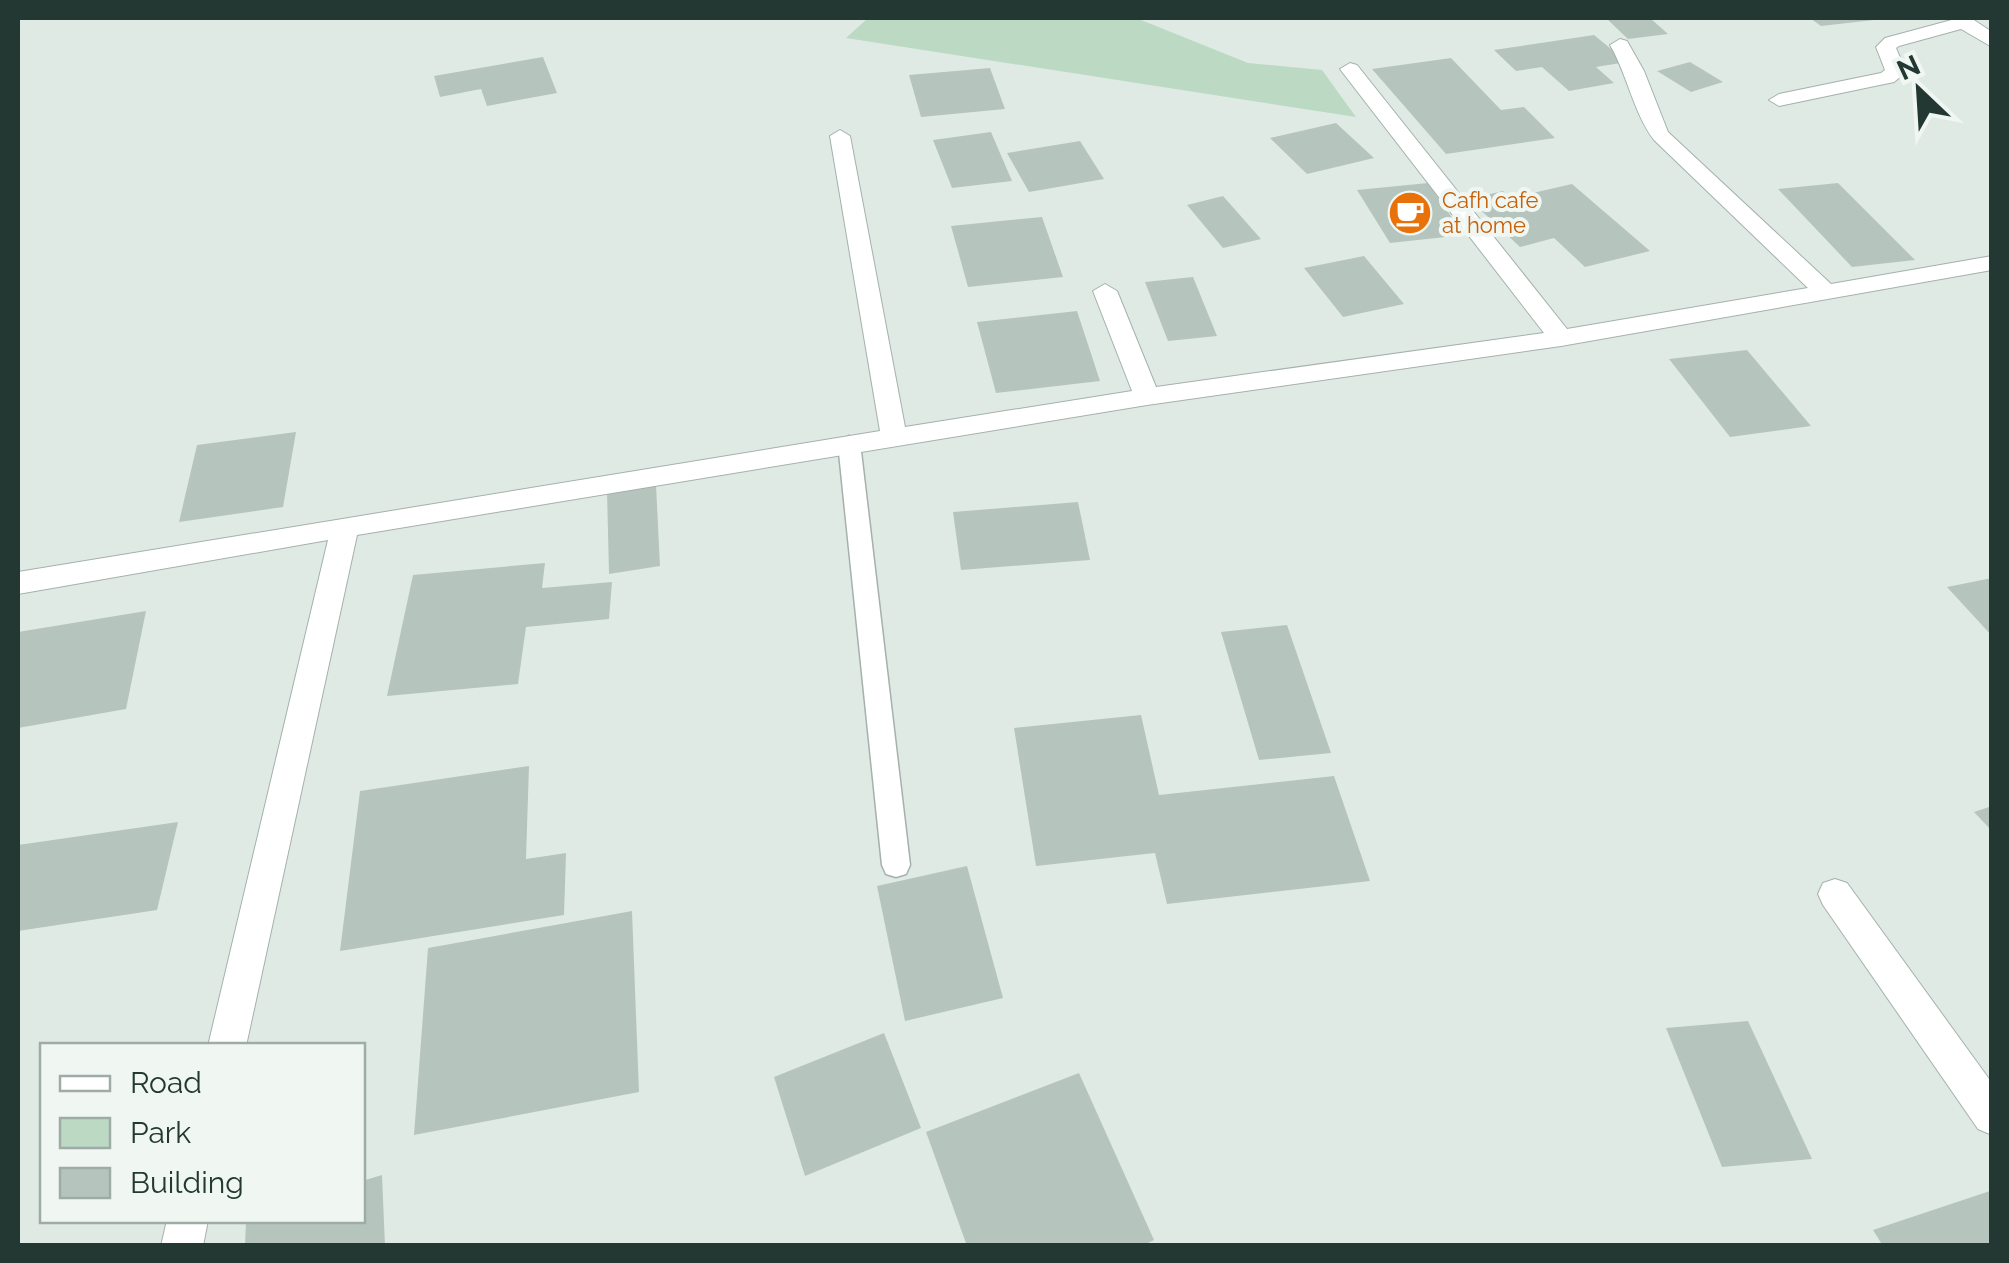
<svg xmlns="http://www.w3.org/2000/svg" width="2009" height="1263" viewBox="0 0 2009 1263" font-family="Raleway,sans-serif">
	<rect width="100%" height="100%" fill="#e0eae5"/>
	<polygon fill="#bbd9c3" points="868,18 1136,18 1248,63 1322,70 1356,117 846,38"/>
	<g fill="#b6c4be">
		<polygon points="1606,18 1650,18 1668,34 1628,39"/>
		<polygon points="1810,18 1874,18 1874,20 1821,26"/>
		<polygon points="1594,35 1627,62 1596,67 1614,83 1569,91 1542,67 1516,71 1494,50"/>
		<polygon points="543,57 557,93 487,106 481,89 440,97 434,76"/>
		<polygon points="1451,58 1501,110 1524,107 1555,138 1446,154 1372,69"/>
		<polygon points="1690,62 1723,82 1691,92 1657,71"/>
		<polygon points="990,68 1005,109 921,117 909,75"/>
		<polygon points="1336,123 1374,158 1307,174 1270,138"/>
		<polygon points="991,132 1012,181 952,188 933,140"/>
		<polygon points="1080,141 1104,179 1029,192 1007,153"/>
		<polygon points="1428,183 1464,235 1390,243 1357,190"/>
		<polygon points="1838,183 1915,260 1852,267 1778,189"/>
		<polygon points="1572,184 1650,251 1585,267 1554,238 1520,247 1469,199 1503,191 1511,198"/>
		<polygon points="1223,196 1261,239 1223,248 1187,205"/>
		<polygon points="1042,217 1063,277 968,287 951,226"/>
		<polygon points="1364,256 1404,304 1343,317 1304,268"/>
		<polygon points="1193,277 1217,336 1168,341 1145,282"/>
		<polygon points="1077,311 1100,381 996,393 977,322"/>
		<polygon points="1747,350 1811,426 1730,437 1669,359"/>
		<polygon points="296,432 283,507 179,522 197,445"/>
		<polygon points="656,485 660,566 609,574 607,491"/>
		<polygon points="1078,502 1090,560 961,570 953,512"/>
		<polygon points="545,563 542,588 612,582 609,619 526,627 518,684 387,696 413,575"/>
		<polygon points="1992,578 1992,636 1947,587"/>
		<polygon points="146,611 126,709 18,728 18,632"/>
		<polygon points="1287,625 1331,753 1259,760 1221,632"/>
		<polygon points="1141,715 1159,795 1334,776 1370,881 1167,904 1155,853 1036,866 1014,728"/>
		<polygon points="529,766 526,859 566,853 564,915 340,951 360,791"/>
		<polygon points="1992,806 1992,831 1974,812"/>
		<polygon points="178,822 157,910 18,931 18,845"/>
		<polygon points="967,866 1003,998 905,1021 877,886"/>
		<polygon points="632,911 639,1092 414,1135 428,948"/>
		<polygon points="1748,1021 1812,1159 1722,1167 1666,1028"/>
		<polygon points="884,1033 921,1128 805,1176 774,1077"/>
		<polygon points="1079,1073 1154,1240 1142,1246 967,1246 926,1132"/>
		<polygon points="382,1175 385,1246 245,1246 246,1220 362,1220 362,1181"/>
		<polygon points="1990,1191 1992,1246 1883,1246 1873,1230"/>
	</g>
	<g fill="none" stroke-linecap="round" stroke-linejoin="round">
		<g stroke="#a4b1ac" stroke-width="3">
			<polygon id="service" points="849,436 860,443 910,865 906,874 896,877 886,874 882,865 838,443"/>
		</g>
		<g stroke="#a4b1ac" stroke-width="2">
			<g id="minor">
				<polygon points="1959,18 1971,18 1992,32 1992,47 1961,29 1899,46 1896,48 1906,72 1894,82 1779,106 1769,100 1779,94 1881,73 1885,70 1876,47 1885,38"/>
				<path d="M1620,39L1627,41L1644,71L1668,132L1831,284L1992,256V270L1561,346L1147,405L357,535L246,1046H208L328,540L18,594V572L880,431L830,136L840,130L850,136L905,427L1132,391L1093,291L1105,284L1117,291L1156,387L1544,333L1343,73L1340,69L1350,63L1357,65L1567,329L1808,288L1654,140C1633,112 1628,76 1610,45Z"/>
				<polygon points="1835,879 1847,883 1992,1083 1992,1135 1978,1129 1823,905 1818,894 1823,883"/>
				<polygon points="167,1220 208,1220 203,1246 161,1246"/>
			</g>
		</g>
		<use href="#service" fill="#fff" fill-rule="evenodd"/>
		<use href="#minor" fill="#fff" fill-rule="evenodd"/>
	</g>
	<defs>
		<g id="cafe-disc" transform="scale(2.25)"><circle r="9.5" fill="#e8710a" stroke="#f0f7f3"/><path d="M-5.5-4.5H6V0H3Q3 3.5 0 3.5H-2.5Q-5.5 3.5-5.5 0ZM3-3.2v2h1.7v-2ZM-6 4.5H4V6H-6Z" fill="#fff"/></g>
	</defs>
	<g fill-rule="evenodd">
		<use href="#cafe-disc" x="1410" y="213"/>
	</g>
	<g text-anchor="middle" stroke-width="8" stroke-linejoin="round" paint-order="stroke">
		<g font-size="22" fill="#c56008" stroke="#f0f7f3" text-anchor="start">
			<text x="1442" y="208">Cafh cafe<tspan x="1442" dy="25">at home</tspan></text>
		</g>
	</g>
	<rect width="2009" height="1263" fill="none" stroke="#233832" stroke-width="40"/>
	<rect x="40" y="1043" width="325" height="180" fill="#f0f7f3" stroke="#9eaba6" stroke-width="2.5"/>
	<rect x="60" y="1076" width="50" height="15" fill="#ffffff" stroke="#9eaba6" stroke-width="2.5"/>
	<text x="130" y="1093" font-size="30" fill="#233832">Road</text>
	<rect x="60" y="1118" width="50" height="30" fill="#bbd9c3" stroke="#9eaba6" stroke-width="2.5"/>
	<text x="130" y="1143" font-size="30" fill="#233832">Park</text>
	<rect x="60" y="1168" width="50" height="30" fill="#b6c4be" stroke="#9eaba6" stroke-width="2.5"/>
	<text x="130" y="1193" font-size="30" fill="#233832">Building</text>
	<g transform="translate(1919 90) rotate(335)" stroke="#f0f7f3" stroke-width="8" paint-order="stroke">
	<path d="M0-8L18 38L0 25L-18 38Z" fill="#233832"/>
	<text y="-15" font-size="28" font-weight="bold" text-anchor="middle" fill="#233832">N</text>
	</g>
</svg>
